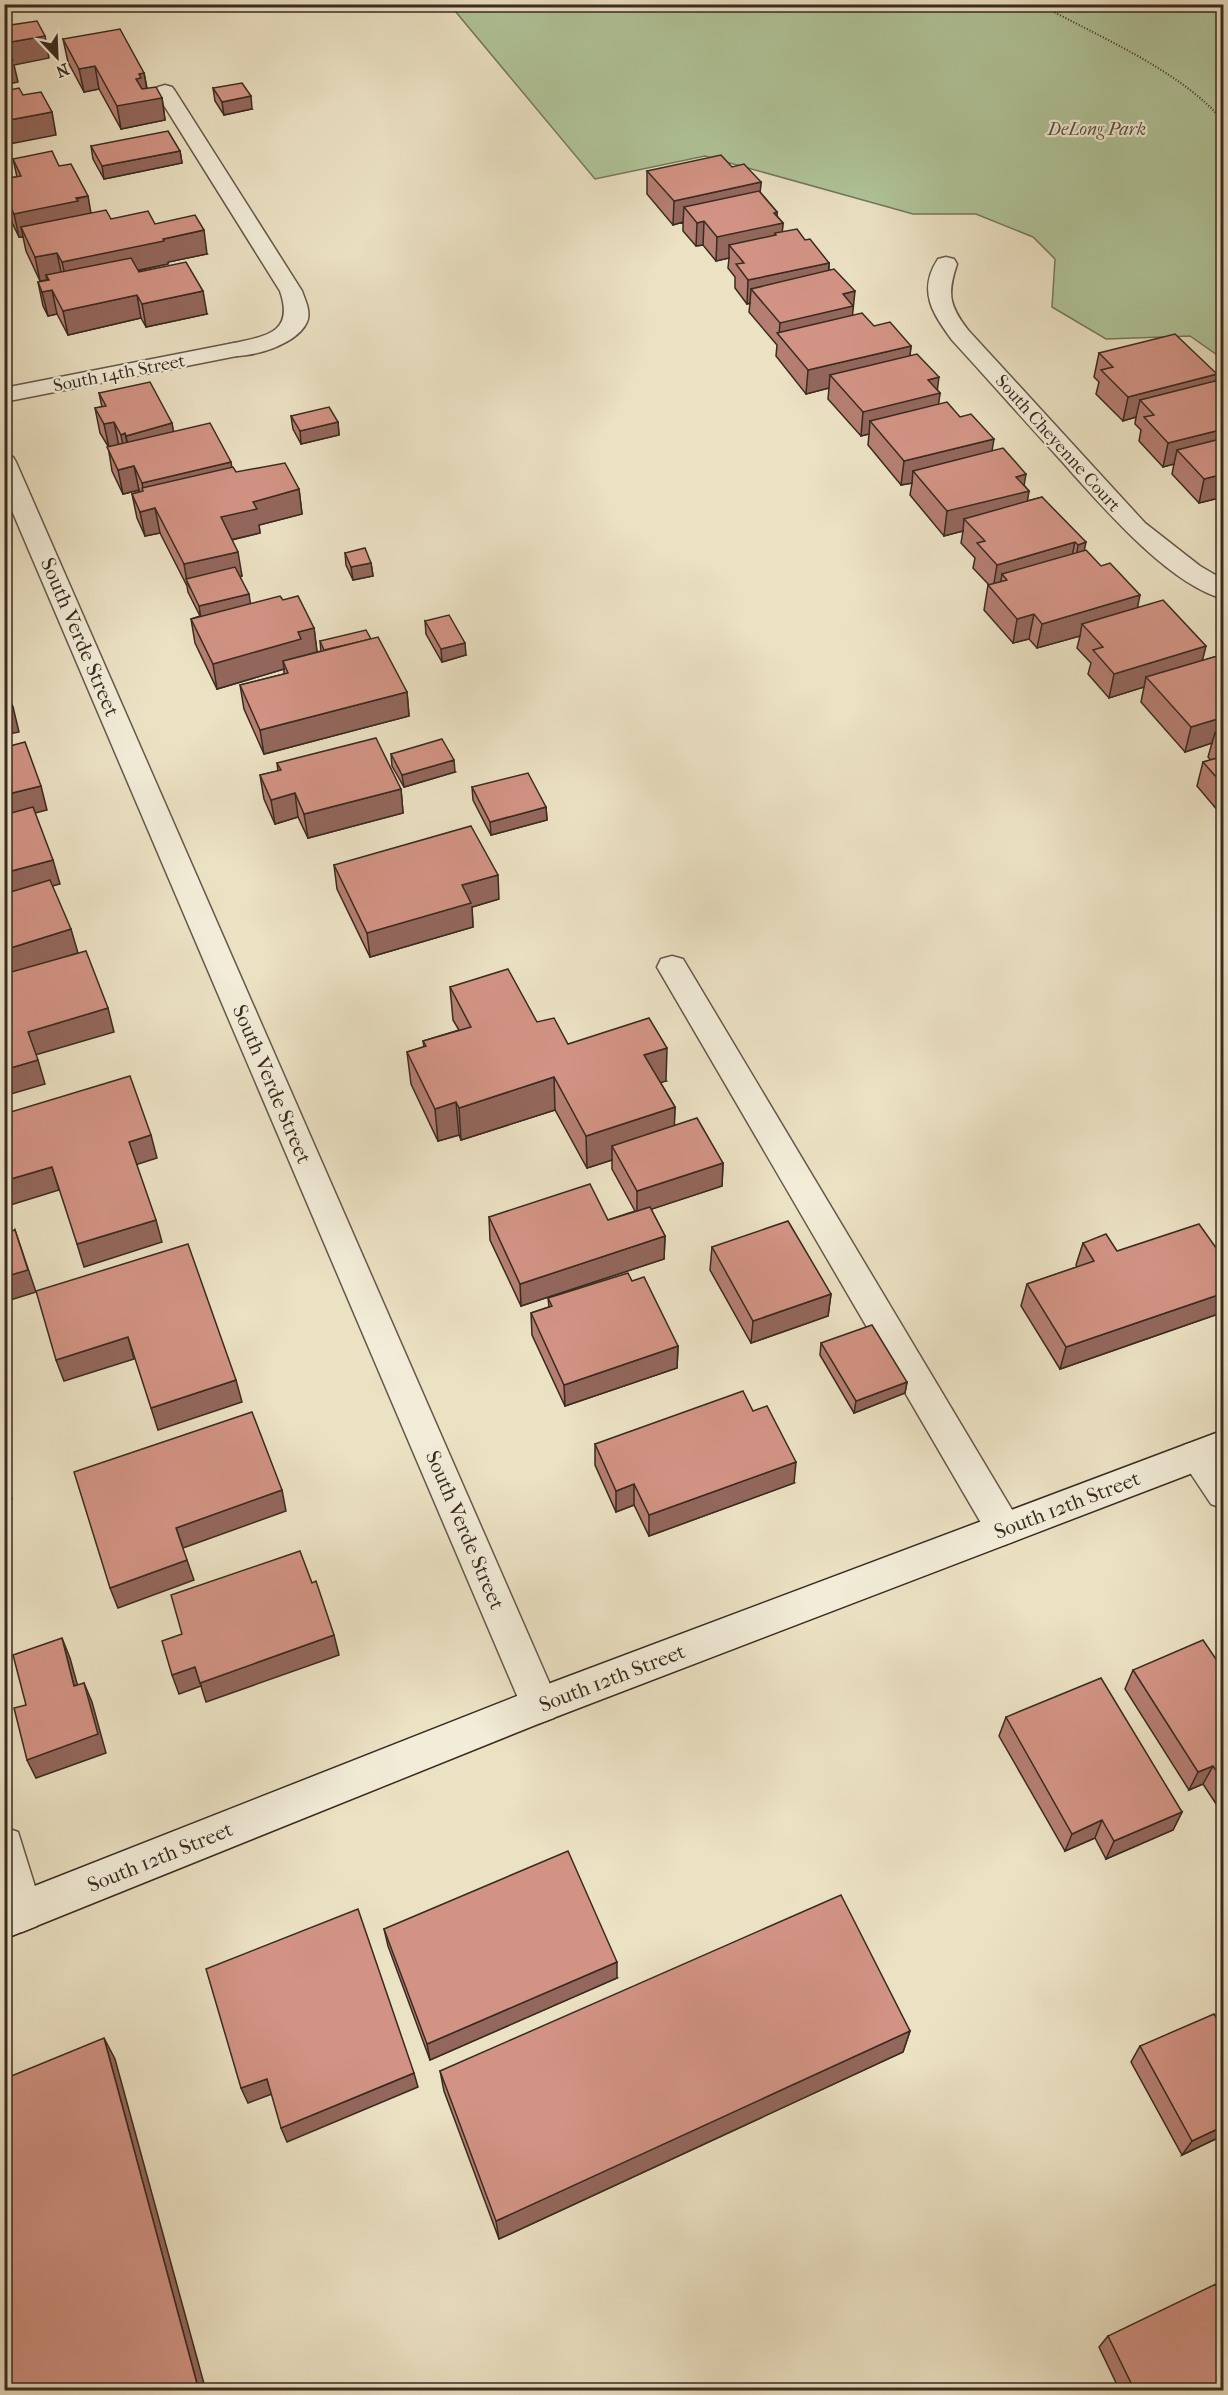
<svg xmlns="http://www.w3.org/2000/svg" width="1228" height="2395" viewBox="0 0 1228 2395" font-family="'IM FELL French Canon',serif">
	<rect width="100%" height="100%" fill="#ebe1c3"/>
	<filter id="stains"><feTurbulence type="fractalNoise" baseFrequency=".00333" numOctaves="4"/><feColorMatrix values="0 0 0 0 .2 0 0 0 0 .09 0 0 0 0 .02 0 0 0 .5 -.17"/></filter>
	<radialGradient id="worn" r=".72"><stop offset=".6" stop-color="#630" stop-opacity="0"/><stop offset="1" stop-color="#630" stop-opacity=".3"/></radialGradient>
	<polygon fill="#b0c499" stroke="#74785c" stroke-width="1.5" points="450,5 1223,5 1223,359 1190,336 1106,339 1052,307 1055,259 1033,237 976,214 913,214 705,156 595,179"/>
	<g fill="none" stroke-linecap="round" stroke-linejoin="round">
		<g stroke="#665849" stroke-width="3">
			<g id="service">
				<path d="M165,85L172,87L175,91L302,291C305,300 310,309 308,319C301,344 248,360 226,355L222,350L226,345C260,336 296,337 280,291L155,91L158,87Z"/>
				<polygon points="672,956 683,959 1017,1518 1022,1529 1017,1540 1004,1545 991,1540 657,967 661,959"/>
				<polygon points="4,1827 18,1832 43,1912 37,1926 22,1932 7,1926 4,1919"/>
			</g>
		</g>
		<g stroke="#665849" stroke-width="3">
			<g id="minor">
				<path d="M946,257L954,259L957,264C947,294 949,305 968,330L1145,523L1200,566L1224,580V599C1166,584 1096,499 1056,455C1021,417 987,378 952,340C933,314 917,291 938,259Z"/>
				<polygon points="234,343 242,345 246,350 242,355 4,402 4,388"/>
				<polygon points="4,455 13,457 16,462 559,1705 554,1718 540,1723 526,1718 521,1705 4,492"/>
				<path d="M1197,1441C1228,1452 1224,1479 1224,1509L1211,1504L1179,1456L1184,1445Z"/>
			</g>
		</g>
		<g stroke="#392b20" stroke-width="3">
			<polygon id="secondary" points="1224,1430 1224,1461 553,1718 4,1939 4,1898 540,1687"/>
		</g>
		<path stroke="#392b20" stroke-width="2" stroke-dasharray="1 2" stroke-linecap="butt" d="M1039,4C1097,36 1182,71 1224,122"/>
		<use href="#service" fill="#f2ecd8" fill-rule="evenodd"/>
		<use href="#minor" fill="#f2ecd8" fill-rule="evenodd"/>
		<use href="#secondary" fill="#f2ecd8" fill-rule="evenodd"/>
	</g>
	<g fill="#b57e72" stroke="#392b20" stroke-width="1.5">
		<polygon points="63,39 144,73 147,88 162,98 165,120 121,129 99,89 84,92 68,62"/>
		<polygon points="213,88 252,109 224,115 215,101"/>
		<polygon points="91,146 180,151 182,163 104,179 93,159"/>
		<polygon points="13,159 59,166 91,213 111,219 155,224 207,254 168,262 168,264 138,271 207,314 146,327 141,318 68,335 57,314 48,316 43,306 38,282 48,280 47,280 40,281 26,251 23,237 19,237 4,206 4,179 17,177"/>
		<polygon points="732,167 761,182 760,192 777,212 777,216 783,223 782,232 805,240 829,263 829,270 852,316 911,346 910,356 940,393 938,404 992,451 1024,485 1029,491 1027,501 1042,497 1084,551 1138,607 1202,661 1224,654 1224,818 1197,786 1203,762 1211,760 1208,757 1212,743 1185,752 1141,702 1144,687 1109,698 1088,674 1091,663 1077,648 1080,636 1037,648 1029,639 1013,643 984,610 988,585 989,585 973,568 975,558 961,543 963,531 944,536 910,495 912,483 901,485 868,445 869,434 861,436 828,399 829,388 806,394 776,356 777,345 749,312 750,303 747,304 735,288 735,277 728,268 729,258 716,261 703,245 696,246 683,231 683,222 673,225 647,194 647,171"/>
		<polygon points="1099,353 1215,381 1224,389 1224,497 1199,503 1172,474 1174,464 1163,467 1139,441 1141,430 1135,424 1136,417 1123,421 1096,394 1099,382 1094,377"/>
		<polygon points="99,393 172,423 173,431 232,467 236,472 299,489 302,514 259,525 260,533 232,540 242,576 240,577 250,604 283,600 314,628 317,652 321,651 320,641 371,639 407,692 409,716 264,754 244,709 240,685 284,674 284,669 217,689 195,643 191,619 200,616 188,592 187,586 160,533 145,536 137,518 132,494 139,492 139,490 123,494 112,471 108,446 100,433 95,408 102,407"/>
		<polygon points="291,416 338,422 339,435 301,444 293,429"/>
		<polygon points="345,553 371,563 373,576 353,580 346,565"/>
		<polygon points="425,621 466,655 442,662 426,634"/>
		<polygon points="391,754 455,772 404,787 392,766"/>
		<polygon points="277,763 401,789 403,813 308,838 298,817 275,824 264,799 260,775 278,771"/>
		<polygon points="472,787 546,807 547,820 491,835 473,800"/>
		<polygon points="334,865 499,899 472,907 473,927 370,957 337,889"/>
		<polygon points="450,987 537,1022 568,1044 666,1081 660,1082 675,1107 674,1125 723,1163 722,1186 651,1209 665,1236 664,1259 521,1306 490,1240 489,1217 608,1220 635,1211 612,1169 612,1160 587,1168 555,1110 461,1140 459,1135 438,1141 411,1084 407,1052 424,1047 423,1041 459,1030 453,1020"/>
		<polygon points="1083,1243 1117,1251 1224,1259 1224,1312 1060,1369 1021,1306 1027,1284 1077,1267 1076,1265"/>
		<polygon points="712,1247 831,1294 828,1316 751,1343 710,1270"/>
		<polygon points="632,1281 678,1346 677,1368 565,1406 532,1335 531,1313 549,1307 548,1298"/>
		<polygon points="821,1343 907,1382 905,1393 854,1413 820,1355"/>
		<polygon points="595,1444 794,1483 649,1536 634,1505 616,1512 595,1465"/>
		<polygon points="1133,1670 1224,1671 1224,1816 1203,1784 1189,1790 1125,1689"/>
		<polygon points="1006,1717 1182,1812 1173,1830 1106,1859 1095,1838 1065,1851 999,1736"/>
		<polygon points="384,1929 617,1978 430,2060 388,1946"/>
		<polygon points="1224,2030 1224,2135 1182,2155 1131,2062 1140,2046"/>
		<polygon points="910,2031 903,2052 499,2239 444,2091 440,2071"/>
		<polygon points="1108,2336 1224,2391 1120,2391 1099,2347"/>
	</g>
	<g fill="#93675c" stroke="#392b20" stroke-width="1.5">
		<polygon points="45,36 49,58 14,65 18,82 4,85 5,43"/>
		<polygon points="95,66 99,89 84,92 79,69"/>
		<polygon points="144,73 148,96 162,98 165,120 121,129 117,106 136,79 139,74"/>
		<polygon points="251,96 252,109 224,115 222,102"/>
		<polygon points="52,112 56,135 4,145 4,121"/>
		<polygon points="180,151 182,163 104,179 102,166"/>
		<polygon points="761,182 759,206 684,207 683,222 673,225 674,201"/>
		<polygon points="88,196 92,219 21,227 23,237 19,237 14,214"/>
		<polygon points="777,212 777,224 783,223 781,247 775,233 774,248 729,245 729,258 716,261 717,237"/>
		<polygon points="704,221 703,245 696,246 697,223"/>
		<polygon points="204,230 207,254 168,262 168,264 67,285 62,262"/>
		<polygon points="57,253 62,276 46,275 47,280 40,281 35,257"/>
		<polygon points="829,263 828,286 751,289 750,303 747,304 748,280"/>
		<polygon points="52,290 57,314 48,316 42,292"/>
		<polygon points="203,291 207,314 146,327 142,304"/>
		<polygon points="855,291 851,330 779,335 780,323 843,294"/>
		<polygon points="137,295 141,318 68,335 63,311"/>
		<polygon points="911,346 908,370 830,375 829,388 806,394 808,370"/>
		<polygon points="1217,374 1211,398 1140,400 1136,417 1123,421 1128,397"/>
		<polygon points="939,377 937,393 940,393 937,417 870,421 869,434 861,436 863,412 928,380"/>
		<polygon points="114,422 119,446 109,448 104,424"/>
		<polygon points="338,422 339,435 301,444 300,431"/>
		<polygon points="172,423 176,447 131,460 126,436"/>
		<polygon points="1224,429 1224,452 1177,450 1174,464 1163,467 1168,443"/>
		<polygon points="125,433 130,458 125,459 121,435"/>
		<polygon points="994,439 990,463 913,471 912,483 901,485 904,461"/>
		<polygon points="231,462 235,487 147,507 142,483"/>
		<polygon points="134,466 139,490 123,494 118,470"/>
		<polygon points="1026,474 1023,492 1029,491 1025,515 964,519 963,531 944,536 947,511 1016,477"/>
		<polygon points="1224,474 1223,497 1199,503 1204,479"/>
		<polygon points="299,489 302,514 259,525 260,533 225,541 221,517 253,502"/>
		<polygon points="155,508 160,533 145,536 140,512"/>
		<polygon points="1075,542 1070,566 1007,580 1002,574 1000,587 993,589 997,565"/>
		<polygon points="1086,542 1081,566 1074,569 1078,545"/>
		<polygon points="238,552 242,576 190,588 187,582 184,564"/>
		<polygon points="371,563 373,576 353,580 351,567"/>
		<polygon points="249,594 251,607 201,619 199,606"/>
		<polygon points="1140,595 1135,620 1082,624 1080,636 1037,648 1042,624"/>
		<polygon points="1034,614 1029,639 1013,643 1017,619"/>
		<polygon points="314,628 317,652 283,661 284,669 217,689 213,664 298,632"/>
		<polygon points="465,643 466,655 442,662 441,649"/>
		<polygon points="1206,646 1200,670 1146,677 1144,687 1109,698 1114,674"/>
		<polygon points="407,692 409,716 264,754 260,730"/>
		<polygon points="13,707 19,732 4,735 4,709"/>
		<polygon points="1224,717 1224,740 1215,733 1212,743 1185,752 1191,727"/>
		<polygon points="454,760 455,772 404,787 402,775"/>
		<polygon points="41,786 47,810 4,821 4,795"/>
		<polygon points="401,789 403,813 308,838 304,814"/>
		<polygon points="295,793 298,817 275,824 271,800"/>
		<polygon points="546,807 547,820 491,835 490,822"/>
		<polygon points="53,860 60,884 4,899 4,873"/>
		<polygon points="498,875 499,899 472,907 473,927 370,957 367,933 462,885"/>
		<polygon points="71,929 78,953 4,976 4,950"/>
		<polygon points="108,1008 114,1032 35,1055 28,1032"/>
		<polygon points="667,1048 666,1081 644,1088 644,1055"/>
		<polygon points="38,1060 45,1084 4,1096 4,1070"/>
		<polygon points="554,1077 555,1110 461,1140 459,1108"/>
		<polygon points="456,1102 459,1135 438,1141 435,1109"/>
		<polygon points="675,1107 674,1139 612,1146 612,1160 587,1168 586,1136"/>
		<polygon points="151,1135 157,1158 135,1165 129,1142"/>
		<polygon points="723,1163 722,1186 637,1214 637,1191"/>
		<polygon points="52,1167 59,1190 4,1207 4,1181"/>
		<polygon points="156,1220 162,1242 84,1267 77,1244"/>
		<polygon points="15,1230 36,1292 4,1302 4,1277"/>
		<polygon points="665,1236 664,1259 521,1306 520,1284"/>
		<polygon points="1224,1293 1224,1312 1060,1369 1066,1347"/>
		<polygon points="831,1294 828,1316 751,1343 753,1321"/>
		<polygon points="128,1337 134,1359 64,1381 56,1360"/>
		<polygon points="678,1346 677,1368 565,1406 564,1385"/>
		<polygon points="236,1380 242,1402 158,1430 151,1408"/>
		<polygon points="907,1382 905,1393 854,1413 856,1401"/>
		<polygon points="796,1462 794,1483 649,1536 649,1515"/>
		<polygon points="4,1471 12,1499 4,1502"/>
		<polygon points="634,1484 634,1505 616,1512 616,1491"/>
		<polygon points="282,1490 286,1511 183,1548 176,1528"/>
		<polygon points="187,1560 194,1580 118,1608 110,1588"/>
		<polygon points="334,1635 339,1655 206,1702 200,1683"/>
		<polygon points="62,1638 70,1658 83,1705 74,1686"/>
		<polygon points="195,1667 201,1686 179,1694 172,1675"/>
		<polygon points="84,1683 92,1702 106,1753 36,1778 27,1760"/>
		<polygon points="1213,1766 1203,1784 1189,1790 1198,1772"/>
		<polygon points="1182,1812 1173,1830 1106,1859 1114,1841"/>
		<polygon points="1102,1820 1095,1838 1065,1851 1072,1834"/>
		<polygon points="617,1962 617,1978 430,2060 427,2044"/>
		<polygon points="910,2031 903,2052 499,2239 496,2221"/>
		<polygon points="104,2038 115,2059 206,2391 199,2391"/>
		<polygon points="414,2073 418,2087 287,2142 281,2128"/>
		<polygon points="267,2079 272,2094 248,2103 241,2088"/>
		<polygon points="1224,2126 1224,2135 1182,2155 1192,2141"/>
	</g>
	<g fill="#d29384" stroke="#392b20" stroke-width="1.5">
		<polygon points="37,21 45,36 5,43 13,60 4,61 4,26"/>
		<polygon points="120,29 144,73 139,74 141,78 136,79 142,89 156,87 162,98 117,106 95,66 79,69 63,39"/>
		<polygon points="242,83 251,96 222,102 213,88"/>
		<polygon points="19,88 23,95 41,92 52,112 4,121 4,91"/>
		<polygon points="168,131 180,151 102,166 91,146"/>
		<polygon points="52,151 59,166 71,164 88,196 76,198 78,201 14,214 4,194 4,179 21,176 13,159"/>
		<polygon points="721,155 732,167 744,164 761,182 674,201 647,171"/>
		<polygon points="759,191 777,212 774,213 783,223 717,237 704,221 697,223 684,207"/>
		<polygon points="106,210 111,219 148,211 155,224 195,215 204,230 163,239 164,241 62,262 57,253 35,257 21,227"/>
		<polygon points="797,229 805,240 810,239 829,263 748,280 736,264 744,263 729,245 776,235 775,233"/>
		<polygon points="131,258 139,272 186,262 203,291 142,304 137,295 63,311 52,290 42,292 38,282 49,280 46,275"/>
		<polygon points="834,269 855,291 843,294 853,306 780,323 751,289"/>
		<polygon points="862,313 874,326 890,322 911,346 808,370 777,333"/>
		<polygon points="1175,334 1217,374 1128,397 1101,370 1113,367 1099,353"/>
		<polygon points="917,354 939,377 928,380 940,393 863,412 830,375"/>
		<polygon points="1215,381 1224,389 1224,429 1168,443 1144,417 1154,415 1140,400"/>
		<polygon points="150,382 172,423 126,436 125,433 121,435 114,422 104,424 95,408 106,406 99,393"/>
		<polygon points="947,402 960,417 971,414 994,439 904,461 870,421"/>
		<polygon points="329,407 338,422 300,431 291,416"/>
		<polygon points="210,423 231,462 142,483 134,466 118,470 107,447"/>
		<polygon points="1224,438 1224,474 1204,479 1177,450"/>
		<polygon points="1003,448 1026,474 1016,477 1029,491 947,511 913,471"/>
		<polygon points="285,463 299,489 253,502 257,509 221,517 238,552 184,564 155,508 140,512 132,494 143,491 142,488 233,467 236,472"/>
		<polygon points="1042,497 1086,542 1078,545 1075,542 997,565 977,543 985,541 964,519"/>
		<polygon points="365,548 371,563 351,567 345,553"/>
		<polygon points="1086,550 1101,566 1110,563 1140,595 1042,624 1034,614 1017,619 988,585 1007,580 1002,574"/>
		<polygon points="235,567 249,594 199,606 186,579"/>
		<polygon points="280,596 283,600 298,596 314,628 298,632 301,639 213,664 191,619"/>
		<polygon points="1163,600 1206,646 1114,674 1093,650 1103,647 1082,624"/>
		<polygon points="449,615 465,643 441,649 425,621"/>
		<polygon points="366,630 371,639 324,650 320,641"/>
		<polygon points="378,637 407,692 260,730 240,685 288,673 283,661"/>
		<polygon points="1224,654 1224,717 1191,727 1146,677"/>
		<polygon points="4,685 13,707 4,709"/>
		<polygon points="1224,730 1224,743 1215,733"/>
		<polygon points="5,732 10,746 25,742 41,786 4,795"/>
		<polygon points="376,738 401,789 304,814 295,793 271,800 260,775 281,770 277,763"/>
		<polygon points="442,739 454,760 402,775 391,754"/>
		<polygon points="1224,756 1224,786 1203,762"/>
		<polygon points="528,773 546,807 490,822 472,787"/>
		<polygon points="33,807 53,860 4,873 4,815"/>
		<polygon points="471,826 498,875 462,885 471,903 367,933 334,865"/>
		<polygon points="50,880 71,929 4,950 4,894"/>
		<polygon points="86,951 108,1008 28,1032 38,1060 4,1070 4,974"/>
		<polygon points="508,969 537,1022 554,1018 568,1044 649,1018 667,1048 644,1055 675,1107 586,1136 554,1077 459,1108 456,1102 435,1109 407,1052 426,1046 423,1041 471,1027 450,987"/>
		<polygon points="130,1076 151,1135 129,1142 156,1220 77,1244 52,1167 4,1181 4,1114"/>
		<polygon points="697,1118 723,1163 637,1191 612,1146"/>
		<polygon points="590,1184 608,1220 650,1207 665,1236 520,1284 489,1217"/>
		<polygon points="788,1221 831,1294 753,1321 712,1247"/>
		<polygon points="1199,1224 1224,1259 1224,1293 1066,1347 1027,1284 1094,1261 1083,1243 1106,1234 1117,1251"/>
		<polygon points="15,1230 28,1270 4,1277 4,1233"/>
		<polygon points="188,1244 236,1380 151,1408 128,1337 56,1360 36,1291"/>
		<polygon points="628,1273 632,1281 644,1277 678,1346 564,1385 531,1313 552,1306 548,1298"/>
		<polygon points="872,1325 907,1382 856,1401 821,1343"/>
		<polygon points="743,1391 753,1411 767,1406 796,1462 649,1515 634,1484 616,1491 595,1444"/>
		<polygon points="252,1412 282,1490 176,1528 187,1560 110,1588 74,1472"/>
		<polygon points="300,1551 312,1583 316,1581 334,1635 200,1683 195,1667 172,1675 162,1641 182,1634 171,1595"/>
		<polygon points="62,1638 74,1686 84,1683 98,1734 27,1760 14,1708 26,1705 13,1655"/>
		<polygon points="1203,1640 1224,1671 1224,1782 1213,1766 1198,1772 1133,1670"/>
		<polygon points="1101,1678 1182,1812 1114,1841 1102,1820 1072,1834 1006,1717"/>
		<polygon points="568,1851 617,1962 427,2044 384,1929"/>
		<polygon points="841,1895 910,2031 496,2221 440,2071"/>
		<polygon points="358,1909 414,2073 281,2128 267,2079 241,2088 206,1969"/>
		<polygon points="1214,2014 1224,2030 1224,2126 1192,2141 1140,2046"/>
		<polygon points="104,2038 199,2391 8,2391 4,2373 4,2079"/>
		<polygon points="1216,2284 1224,2297 1224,2391 1135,2391 1108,2336"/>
	</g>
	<g text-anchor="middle" stroke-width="4.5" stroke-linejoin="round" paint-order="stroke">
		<g font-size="18" font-style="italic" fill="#57513e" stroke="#f2ecd8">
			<text x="1097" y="135">DeLong Park</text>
		</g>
		<g font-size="18" fill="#392b20" stroke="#f2ecd8">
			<text transform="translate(119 373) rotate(-11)" y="6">South 14th Street</text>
			<text transform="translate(1058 443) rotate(48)" y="6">South Cheyenne Court</text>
		</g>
		<g font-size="21" fill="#392b20" stroke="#f2ecd8">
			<text transform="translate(80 637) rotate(67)" y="7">South Verde Street</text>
			<text transform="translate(272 1084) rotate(67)" y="7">South Verde Street</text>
			<text transform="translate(1067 1505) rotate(-21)" y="7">South 12th Street</text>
			<text transform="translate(465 1530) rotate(67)" y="7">South Verde Street</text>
			<text transform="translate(612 1678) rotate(-21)" y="7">South 12th Street</text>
			<text transform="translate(160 1857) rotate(-22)" y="7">South 12th Street</text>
		</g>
	</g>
	<rect width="1228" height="2395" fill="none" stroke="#ebe1c3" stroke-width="24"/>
	<rect x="6" y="6" width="1216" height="2383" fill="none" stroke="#392b20" stroke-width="3"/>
	<rect x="12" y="12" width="1204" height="2371" fill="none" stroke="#392b20" stroke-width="1.5"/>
	<g transform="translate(57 57) rotate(157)" stroke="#f2ecd8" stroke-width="4.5" paint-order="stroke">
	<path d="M0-4.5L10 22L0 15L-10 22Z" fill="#392b20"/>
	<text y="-9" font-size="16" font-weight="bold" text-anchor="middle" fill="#392b20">N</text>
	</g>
	<rect width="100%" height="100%" filter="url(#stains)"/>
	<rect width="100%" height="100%" fill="url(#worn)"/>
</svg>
